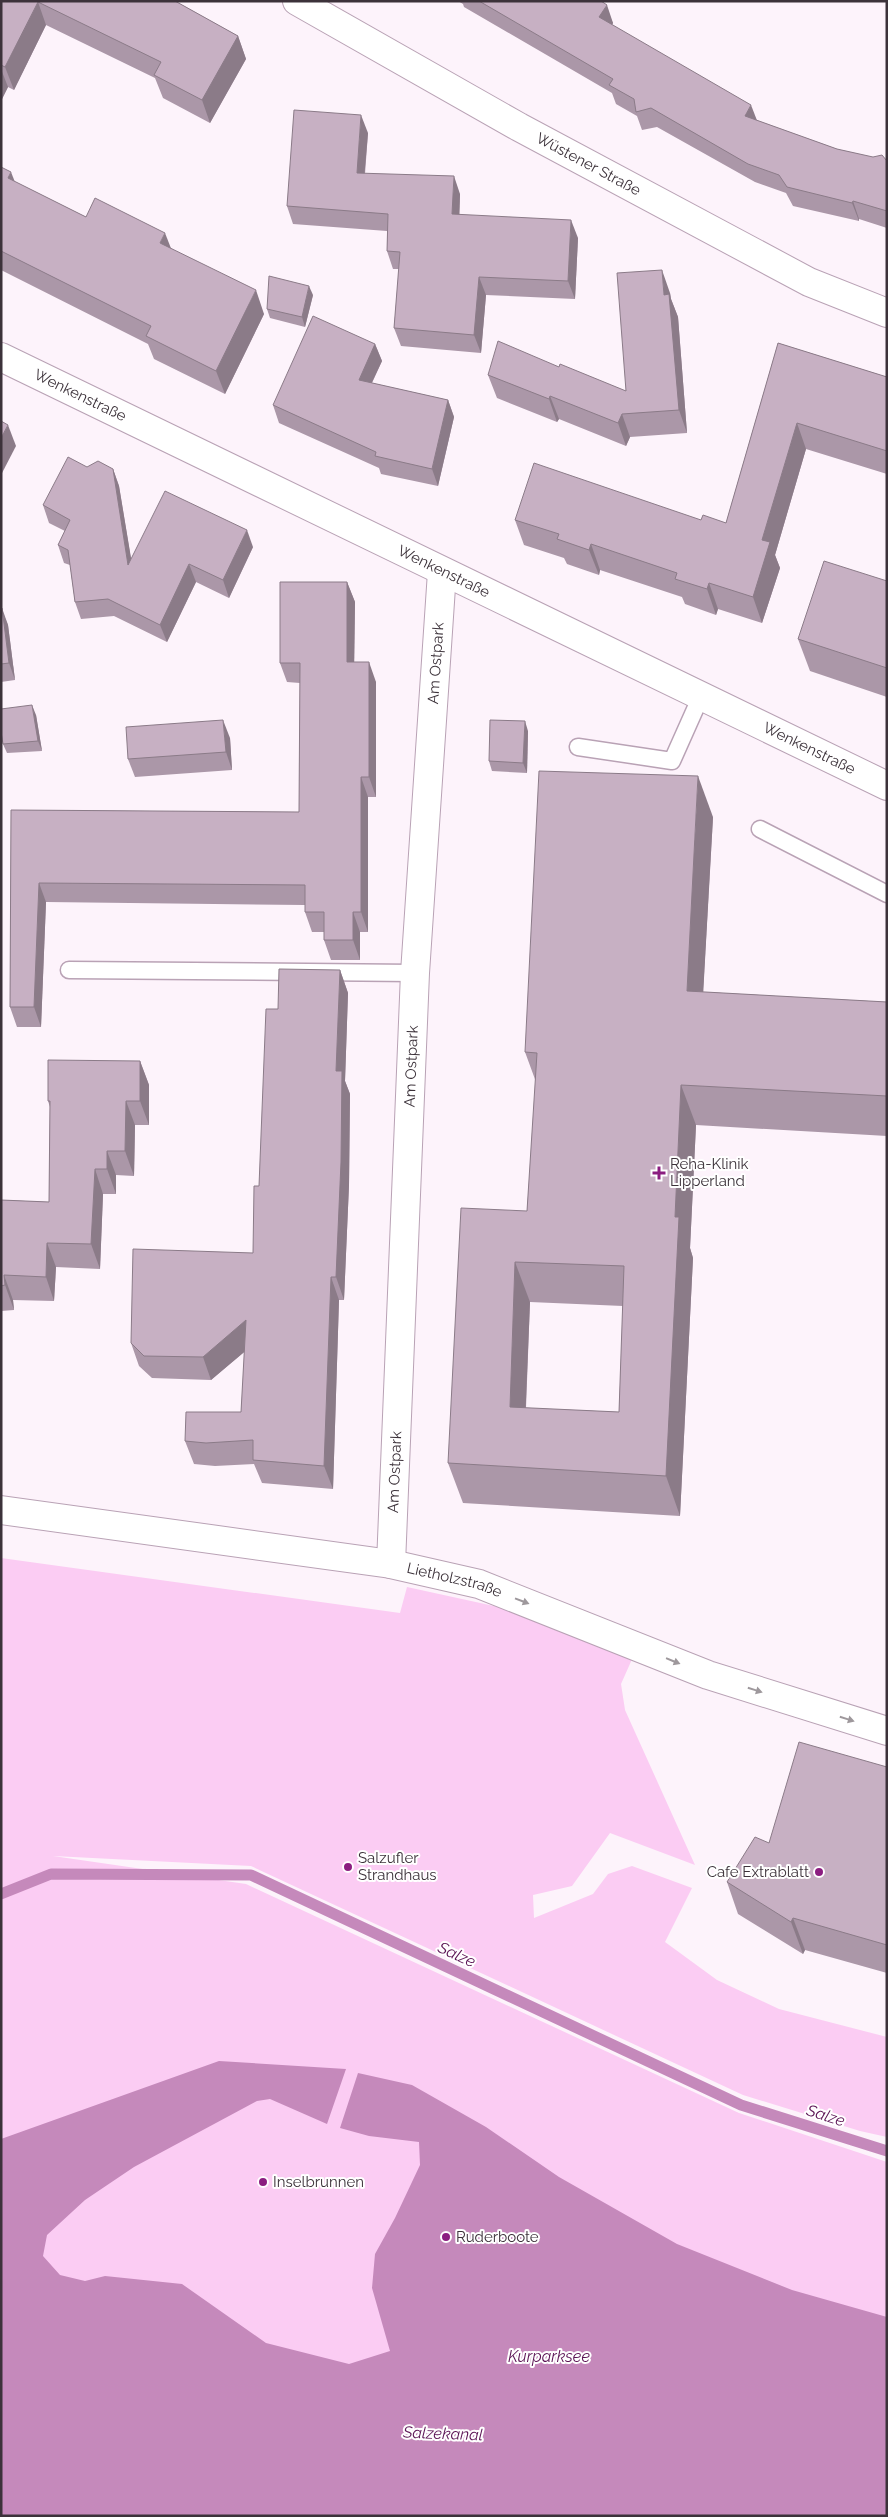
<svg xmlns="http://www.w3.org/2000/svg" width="888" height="2517" viewBox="0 0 888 2517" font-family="Raleway,sans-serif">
	<rect width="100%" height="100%" fill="#fdf3fb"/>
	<polygon fill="#fbccf3" points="1,1558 400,1613 407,1587 526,1613 633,1657 621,1684 625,1710 695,1865 610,1833 572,1886 533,1895 534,1918 593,1894 608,1874 632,1866 692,1888 665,1942 717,1980 779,2009 887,2037 887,2137 860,2131 743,2095 251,1866 53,1856 246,1884 739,2113 887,2162 887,2516 1,2516"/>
	<polygon fill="#c589bb" points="219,2061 346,2069 327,2124 270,2099 257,2101 134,2167 85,2200 47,2235 43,2256 60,2275 85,2281 105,2276 182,2284 266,2343 349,2364 390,2351 372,2288 375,2254 395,2218 420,2165 419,2142 369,2136 340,2128 358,2073 412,2085 486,2127 559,2177 677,2244 792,2290 887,2317 887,2516 1,2516 1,2139"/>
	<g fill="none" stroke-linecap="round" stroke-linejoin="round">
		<polyline stroke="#c589bb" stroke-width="11" points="1,1894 51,1874 251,1875 741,2105 887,2151"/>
		<g stroke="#b9a2b5" stroke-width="19">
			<g id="service">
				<polyline points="578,747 672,761 701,696"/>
				<polyline points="760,829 887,894"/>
				<polyline points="69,970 415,973"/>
			</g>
		</g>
		<g stroke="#b9a2b5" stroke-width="30">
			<g id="minor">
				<path id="s1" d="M1,357L887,786"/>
				<path id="s2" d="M1,1510L391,1564L479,1584L708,1675L887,1731"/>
				<path id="s3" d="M391,1564L415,973L442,572"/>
			</g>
		</g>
		<g stroke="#b9a2b5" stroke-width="30">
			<g id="secondary">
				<path id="s4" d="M297,1L519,127L809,282L887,313"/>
			</g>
		</g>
		<use href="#service" stroke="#fff" stroke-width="16"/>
		<use href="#minor" stroke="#fff" stroke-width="28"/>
		<use href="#secondary" stroke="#fff" stroke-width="28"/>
	</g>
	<g fill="#ab97a8" fill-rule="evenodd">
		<polygon points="1,1 175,1 238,36 246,59 210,123 163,98 155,78 46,25 14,90 8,87 1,101"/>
		<polygon points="458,1 601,1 613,23 612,25 756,120 837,149 887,161 887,228 859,219 859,221 793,206 786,193 755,182 657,127 642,130 637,116 616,104 612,93 464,7 463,4"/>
		<polygon points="368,133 365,174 460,194 459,214 578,238 575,299 486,295 481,353 401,346 394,328 399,269 393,269 387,251 387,231 293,224 287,206"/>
		<polygon points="1,167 15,182 86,217 171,248 264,314 225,394 154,359 148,344 1,270"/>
		<polygon points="670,293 671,299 678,317 687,433 630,437 626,446 559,419 557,422 497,398 488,375 559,367 626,391"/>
		<polygon points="313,295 305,327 270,318 267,309"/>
		<polygon points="778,343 887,377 887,474 806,449 775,555 780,568 762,623 718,609 716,615 685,604 682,597 600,570 599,575 567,564 564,558 524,545 515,520 701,520 726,523"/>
		<polygon points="375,344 382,361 372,383 448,400 454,417 438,486 381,474 379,468 279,423 273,405"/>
		<polygon points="87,467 113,469 119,486 131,559 253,547 229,598 196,582 167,642 114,616 81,619 75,602 70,565 64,563 58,545 65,531 49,523 43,505"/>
		<polygon points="887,581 887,697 810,671 798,639"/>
		<polygon points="347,582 355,602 354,662 376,682 376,797 368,797 368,932 360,932 360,960 331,960 324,940 324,932 312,932 305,912 305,905 46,902 41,1027 17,1027 10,1007 11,810 299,812 300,683 287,682 280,663"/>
		<polygon points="1,608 8,625 15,680 1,682"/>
		<polygon points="36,715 42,751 7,753 3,744"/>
		<polygon points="528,731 527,773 492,771 489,761"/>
		<polygon points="230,738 232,770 135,777 128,759"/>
		<path d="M713,817L703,992L887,1002V1136L696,1125L690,1248L693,1258L680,1516L463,1503L448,1463L527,1211L536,1082L525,1052ZM530,1302L623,1306L619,1412L526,1408Z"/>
		<polygon points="340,970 348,993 345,1081 350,1094 349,1185 344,1300 339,1300 333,1489 262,1483 254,1464 215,1466 194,1464 185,1441 241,1412 245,1351 211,1380 152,1378 139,1366 131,1343 253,1253 259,1186 278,1009"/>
		<polygon points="140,1061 149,1085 149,1125 135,1125 134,1176 116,1175 116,1194 103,1194 100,1269 56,1267 54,1301 13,1300 14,1310 1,1311 1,1199 2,1200 49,1202 50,1107 48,1101"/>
		<polygon points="887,1767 887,1973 805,1950 803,1954 738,1914 727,1882 769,1843"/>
	</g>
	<g fill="#8b7b88">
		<polygon points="38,2 46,25 14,90 5,67"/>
		<polygon points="607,5 613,23 606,35 599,17"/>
		<polygon points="238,36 246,59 210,123 202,100"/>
		<polygon points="1,69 8,87 1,101"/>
		<polygon points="751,105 758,123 745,116"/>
		<polygon points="361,115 368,133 363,191 357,173"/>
		<polygon points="11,172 20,195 8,178"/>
		<polygon points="454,176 460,194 459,232 452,214"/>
		<polygon points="853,201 859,219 859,221 852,203"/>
		<polygon points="571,220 578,238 575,299 568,281"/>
		<polygon points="165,233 174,256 160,243"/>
		<polygon points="662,270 670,293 671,299 678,317 687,433 679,410 664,295"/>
		<polygon points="479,277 486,295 481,353 474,335"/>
		<polygon points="309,286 313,295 305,327 302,317"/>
		<polygon points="256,290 264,314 225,394 216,371"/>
		<polygon points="375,344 382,361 365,397 359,380"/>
		<polygon points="550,396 559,419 557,422 549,399"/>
		<polygon points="448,400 454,417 438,486 432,469"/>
		<polygon points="622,414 630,437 626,446 618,423"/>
		<polygon points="797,423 806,449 775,555 780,568 762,623 753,597 762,540"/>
		<polygon points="8,425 16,446 1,475 1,438"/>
		<polygon points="113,469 119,486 135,582 128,565"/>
		<polygon points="247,530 253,547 229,598 223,580"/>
		<polygon points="591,544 600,570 599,575 589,550"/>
		<polygon points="189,564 196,582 167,642 160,625"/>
		<polygon points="347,582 355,602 354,681 347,662"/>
		<polygon points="709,583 718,609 716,615 707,589"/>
		<polygon points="2,608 8,625 15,680 9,663"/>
		<polygon points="369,662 376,682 376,797 369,777"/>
		<polygon points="32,705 36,715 42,751 38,741"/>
		<polygon points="223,720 230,738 232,770 226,752"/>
		<polygon points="525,721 528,731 527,773 523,763"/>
		<polygon points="698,776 713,817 701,1032 687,991"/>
		<polygon points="361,777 368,797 368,932 361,912"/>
		<polygon points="39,883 46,902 41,1027 34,1007"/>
		<polygon points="353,912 360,932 360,960 353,940"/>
		<polygon points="340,970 348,993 345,1081 350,1094 349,1185 344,1300 336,1277 336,1071"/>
		<polygon points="140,1061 149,1085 149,1125 140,1101"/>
		<polygon points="681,1085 696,1125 690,1248 693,1258 680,1516 666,1476 675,1217"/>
		<polygon points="126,1101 135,1125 134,1176 125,1151"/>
		<polygon points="107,1151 116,1175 116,1194 107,1169"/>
		<polygon points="95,1169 103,1194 100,1269 91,1244"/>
		<polygon points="47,1243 56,1267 54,1301 46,1277"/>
		<polygon points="515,1262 530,1302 524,1448 510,1407"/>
		<polygon points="4,1275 13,1300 14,1310 5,1285"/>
		<polygon points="331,1277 339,1300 333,1489 324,1466"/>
		<polygon points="246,1320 255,1343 211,1380 203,1357"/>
		<polygon points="793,1918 805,1950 803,1954 791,1922"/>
	</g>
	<g fill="#c7b0c3" stroke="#8b7b88" fill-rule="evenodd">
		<polygon points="1,1 175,1 238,36 202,100 154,75 161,62 38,2 5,67 1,65"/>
		<polygon points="479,1 601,1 607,5 599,17 751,105 745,116 837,149 873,157 882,155 887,161 887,211 853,201 852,203 787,187 779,175 748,164 651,108 636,112 634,99 609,85 613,79"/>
		<polygon points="294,110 361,115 357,173 454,176 452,214 571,220 568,281 479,277 474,335 394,328 400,252 387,251 388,214 287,206"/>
		<polygon points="1,167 11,172 8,178 86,217 95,198 165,233 160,243 256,290 216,371 146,336 151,326 1,251"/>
		<polygon points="662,270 664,295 669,294 679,410 622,414 618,423 550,396 549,399 488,375 498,341 559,367 560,364 626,391 617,273"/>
		<polygon points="269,276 309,286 302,317 267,309"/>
		<polygon points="313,316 375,344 359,380 448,400 432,469 375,456 376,452 273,405"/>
		<polygon points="778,343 887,377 887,451 797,423 762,540 770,542 753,597 709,583 707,589 675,579 677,573 591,544 589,550 557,539 559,534 515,520 534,463 701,520 703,515 726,523"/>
		<polygon points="1,421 8,425 1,438"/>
		<polygon points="68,457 87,467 98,461 113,469 128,565 165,491 247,530 223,580 189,564 160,625 108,599 75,602 68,550 58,545 70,520 43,505"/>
		<polygon points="824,561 887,581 887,668 798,639"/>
		<polygon points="280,582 347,582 347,662 369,662 369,777 361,777 361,912 353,912 353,940 324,940 324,912 305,912 305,885 39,883 34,1007 10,1007 11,810 299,812 300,663 280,663"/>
		<polygon points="1,608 2,608 9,663 1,664"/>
		<polygon points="32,705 38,741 3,744 1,732 1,709"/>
		<polygon points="223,720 226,752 128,759 126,727"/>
		<polygon points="490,720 525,721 523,763 489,761"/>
		<path d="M539,771L698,776L687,991L887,1002V1096L681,1085L675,1217H679L666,1476L448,1463L461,1208L527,1211L537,1053L525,1052ZM515,1262L624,1266L619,1412L510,1407Z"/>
		<polygon points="279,969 340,970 336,1071 342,1071 341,1162 336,1277 331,1277 324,1466 253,1460 253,1440 206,1443 185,1441 186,1412 241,1412 246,1320 203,1357 144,1356 131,1343 133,1249 253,1253 254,1186 259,1186 266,1009 278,1009"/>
		<polygon points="48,1060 140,1061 140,1101 126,1101 125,1151 107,1151 107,1169 95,1169 91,1244 47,1243 46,1277 4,1275 5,1285 1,1286 1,1200 49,1202 50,1101 48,1101"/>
		<polygon points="799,1742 887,1767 887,1945 793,1918 791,1922 727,1882 755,1837 769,1843"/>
	</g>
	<defs><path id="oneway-solid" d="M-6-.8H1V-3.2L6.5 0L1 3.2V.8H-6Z" transform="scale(1.25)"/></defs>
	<g fill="#9e989c">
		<use href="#oneway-solid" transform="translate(522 1601) rotate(21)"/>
		<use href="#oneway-solid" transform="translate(673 1661) rotate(22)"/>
		<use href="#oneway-solid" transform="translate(755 1690) rotate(17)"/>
		<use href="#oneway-solid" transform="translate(847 1719) rotate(17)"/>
	</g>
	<g fill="#8b1d80" stroke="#fff" stroke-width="2">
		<path d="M656.5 1165.5h5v5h5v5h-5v5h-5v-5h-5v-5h5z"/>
		<circle cx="348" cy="1867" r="5"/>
		<circle cx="819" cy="1872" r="5"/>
		<circle cx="263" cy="2182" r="5"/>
		<circle cx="446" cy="2237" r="5"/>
	</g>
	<g text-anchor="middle" stroke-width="4" stroke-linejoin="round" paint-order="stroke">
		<g font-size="15" fill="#3c323a" stroke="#fff">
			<text dy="5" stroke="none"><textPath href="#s4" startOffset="334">Wüstener Straße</textPath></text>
			<text dy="5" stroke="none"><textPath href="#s1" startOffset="88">Wenkenstraße</textPath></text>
			<text dy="5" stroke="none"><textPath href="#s1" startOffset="492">Wenkenstraße</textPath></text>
			<text dy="5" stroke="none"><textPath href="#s3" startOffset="902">Am Ostpark</textPath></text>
			<text dy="5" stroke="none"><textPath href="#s1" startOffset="898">Wenkenstraße</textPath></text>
			<text dy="5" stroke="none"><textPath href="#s3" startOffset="498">Am Ostpark</textPath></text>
			<text dy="5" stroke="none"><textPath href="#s3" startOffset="92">Am Ostpark</textPath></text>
			<text dy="5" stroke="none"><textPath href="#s2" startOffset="459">Lietholzstraße</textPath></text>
		</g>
		<g font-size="15" fill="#3c323a" stroke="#fff" text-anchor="start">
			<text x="670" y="1169">Reha-Klinik<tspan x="670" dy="17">Lipperland</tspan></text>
			<text x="358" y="1863">Salzufler<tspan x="358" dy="17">Strandhaus</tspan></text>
			<text x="809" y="1877" text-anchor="end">Cafe Extrablatt</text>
			<text x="273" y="2187">Inselbrunnen</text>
			<text x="456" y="2242">Ruderboote</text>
		</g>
		<g font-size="16" font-style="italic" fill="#5b1354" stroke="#fff">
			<text transform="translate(457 1954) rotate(25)" y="6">Salze</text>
			<text transform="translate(826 2115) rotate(18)" y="6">Salze</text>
			<text x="549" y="2362">Kurparksee</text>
			<text transform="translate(443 2433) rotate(2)" y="6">Salzekanal</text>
		</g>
	</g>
	<rect width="888" height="2517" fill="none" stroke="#3c323a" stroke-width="5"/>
</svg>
